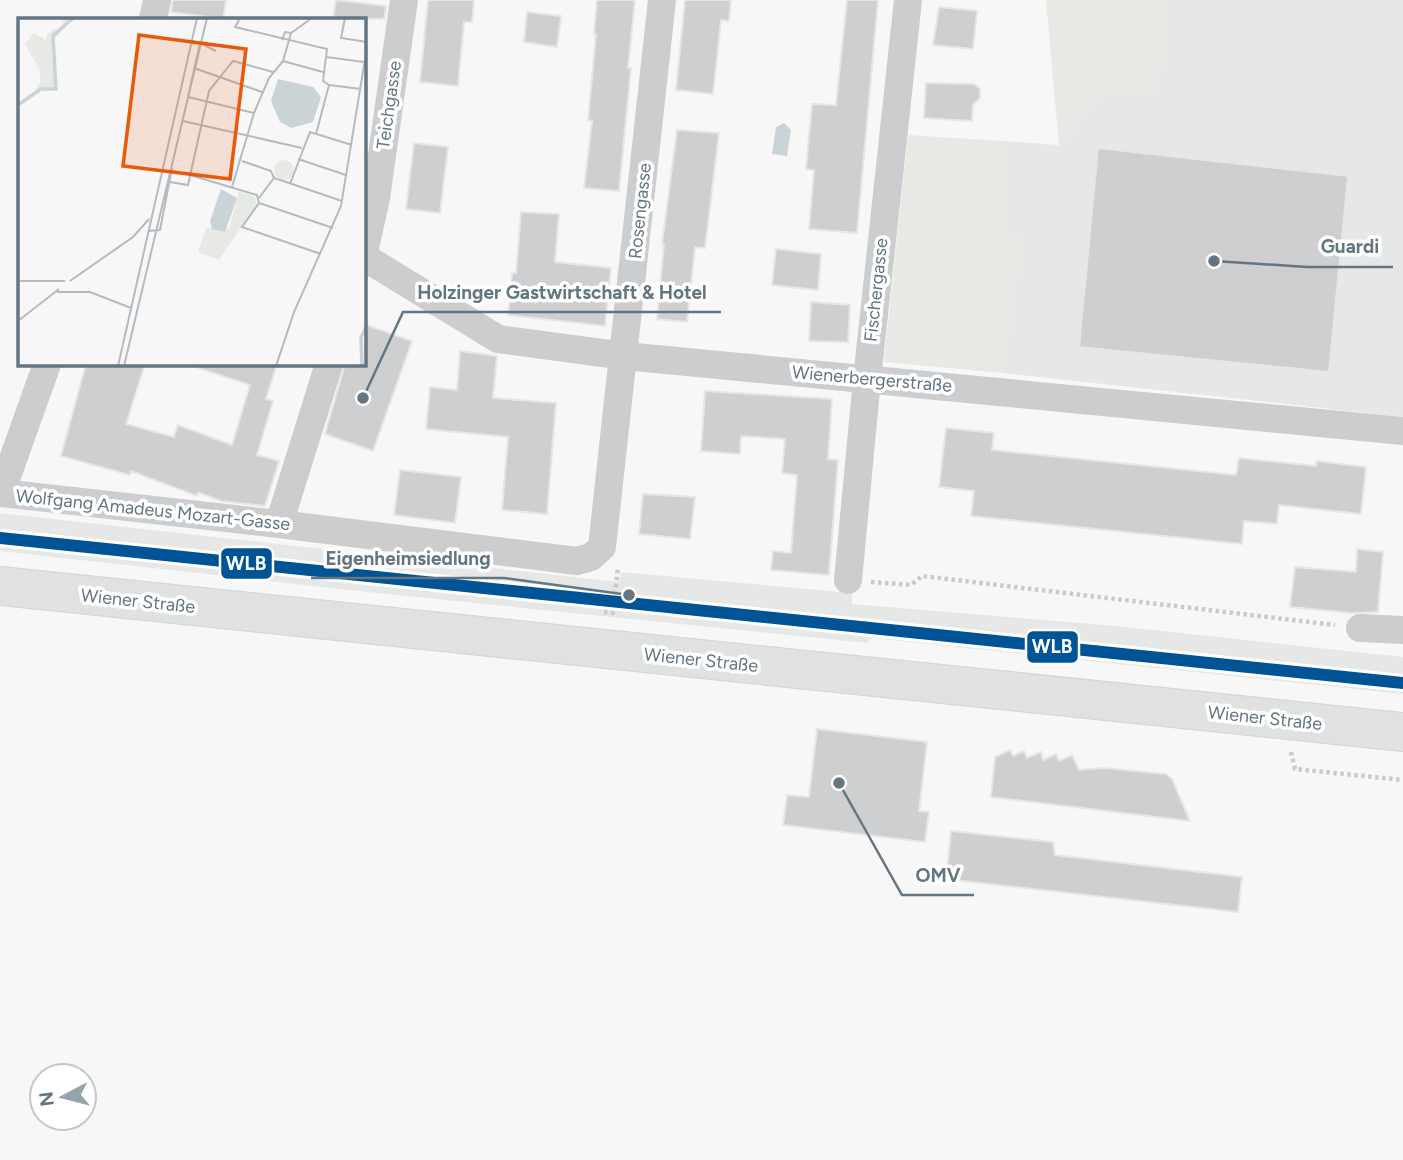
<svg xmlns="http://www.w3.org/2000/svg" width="1403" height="1160" viewBox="0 0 1403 1160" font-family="Figtree,sans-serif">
	<rect width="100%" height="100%" fill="#f7f7f7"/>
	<g fill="#e6e8e7">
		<polygon points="1168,0 1403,0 1403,417 1003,373 1021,237 1002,232 1002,141 1059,145 1101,93 1157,96"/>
		<polygon points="0,513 619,582 621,572 852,593 852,604 1116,626 1403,657 1403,694 872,638 867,643 367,592 0,551"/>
	</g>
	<g fill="#e6e9e4">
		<polygon points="1046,0 1168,0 1157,96 1101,93 1059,145"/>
		<polygon points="908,135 1002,141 1002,232 1021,237 1003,373 884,362"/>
	</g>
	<polygon fill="#cad4d6" points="784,123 791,130 787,156 772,154 776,127"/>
	<g fill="#cdcfd0" stroke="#e6e6e6" stroke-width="2">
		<polygon points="173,0 226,0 223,19 171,12"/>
		<polygon points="336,0 386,6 384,19 333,19"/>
		<polygon points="428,0 474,0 472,22 464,22 458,86 420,82"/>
		<polygon points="597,0 635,0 628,68 631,68 619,191 584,188 592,121 588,120 596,34 594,34"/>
		<polygon points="685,0 731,0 729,21 721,20 713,94 676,90"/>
		<polygon points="847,0 878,0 857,233 809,229 814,170 806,169 812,104 836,105"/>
		<polygon points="939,7 977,11 973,49 933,45"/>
		<polygon points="527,12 561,16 557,47 524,42"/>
		<polygon points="926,83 974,84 980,89 980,98 973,105 972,121 924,118"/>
		<polygon points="677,130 719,133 705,248 695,247 687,322 657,319 664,244 662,244"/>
		<polygon points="414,143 448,147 440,213 406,209"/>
		<polygon points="1098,148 1348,176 1329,372 1079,347"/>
		<polygon points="521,212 559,214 555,262 611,268 605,326 508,315 512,273 516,273"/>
		<polygon points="776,249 821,254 818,290 772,285"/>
		<polygon points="811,302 850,305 848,342 809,341"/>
		<polygon points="364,324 412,341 373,451 325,434 345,364 364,364"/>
		<polygon points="460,351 497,356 493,398 556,403 547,514 502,510 508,437 426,429 430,387 457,390"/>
		<polygon points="86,364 145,364 126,424 174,437 178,425 232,445 250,385 198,368 198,364 277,364 266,399 273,401 257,455 279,461 265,506 221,501 198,492 197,496 131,471 130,475 61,456"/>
		<polygon points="705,391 832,399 828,459 838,460 829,575 771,570 773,551 791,553 797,475 782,473 785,439 741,436 740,454 701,451"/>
		<polygon points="946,428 994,433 992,450 1236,475 1239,458 1316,466 1317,461 1366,467 1361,514 1279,505 1277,524 1244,521 1242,544 971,516 974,491 939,487"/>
		<polygon points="400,470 461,477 455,523 394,515"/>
		<polygon points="643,494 695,497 690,539 639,534"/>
		<polygon points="1357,549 1383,552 1378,612 1352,613 1290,607 1295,567 1356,572"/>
		<polygon points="817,729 927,742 919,811 929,812 925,842 783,825 787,795 809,797"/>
		<polygon points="1010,750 1013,756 1024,751 1027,758 1041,752 1043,760 1056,754 1059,761 1072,755 1079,770 1103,768 1166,774 1172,779 1190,821 991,797 995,757"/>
		<polygon points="951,831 1053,842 1055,855 1242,877 1238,912 946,879"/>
	</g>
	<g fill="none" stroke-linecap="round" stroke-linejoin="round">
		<g stroke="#d3d4d5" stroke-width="40">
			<polyline id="primary" points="0,586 1403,732"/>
		</g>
		<g stroke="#c9cacc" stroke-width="4.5" stroke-dasharray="3.5 3.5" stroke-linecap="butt">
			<polyline points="871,582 911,585 922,576 1335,625"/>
			<polyline points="604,612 613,613 618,567"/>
			<polyline points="1291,752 1295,769 1403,780"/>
		</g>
		<g stroke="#cccdce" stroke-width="28">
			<polyline points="153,19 157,0"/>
			<polyline points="364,252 376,198 404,0"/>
			<polyline points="364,257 498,339 625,356 1403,431"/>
			<polyline points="47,364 1,493 279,524 577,561 591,557 602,547 662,0"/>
			<polyline points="279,524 329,364"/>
			<polyline points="848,580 867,379 908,0"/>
			<polyline points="1360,628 1403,630"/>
		</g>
		<use href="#primary" stroke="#e0e1e1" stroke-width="38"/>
		<g stroke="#fff" stroke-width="18">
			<polyline id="rail-1" points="0,538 1403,683"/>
		</g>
		<use href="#rail-1" stroke="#005395" stroke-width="12"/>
	</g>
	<g text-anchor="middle" stroke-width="7" stroke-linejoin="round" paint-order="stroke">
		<g font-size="18" fill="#647681" stroke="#fff">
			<text transform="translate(389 105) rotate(-82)" y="6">Teichgasse</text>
			<text transform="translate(640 211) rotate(-84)" y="6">Rosengasse</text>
			<text transform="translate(876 290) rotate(-84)" y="6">Fischergasse</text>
			<text transform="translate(872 379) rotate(5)" y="6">Wienerbergerstraße</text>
			<text transform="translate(153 510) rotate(6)" y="6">Wolfgang Amadeus Mozart-Gasse</text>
			<text transform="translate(138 601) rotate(6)" y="6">Wiener Straße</text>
			<text transform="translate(701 660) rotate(6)" y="6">Wiener Straße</text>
			<text transform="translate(1265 718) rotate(6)" y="6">Wiener Straße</text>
		</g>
	</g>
	<g transform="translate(18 18)">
		<rect width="348" height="348" fill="#f7f7f7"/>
		<path d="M42,0H56L36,21L38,71L26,69L14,78L22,64V53L7,26L16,15L28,22L29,16L46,6ZM256 152a10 10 0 1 1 20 0a10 10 0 1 1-20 0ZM221,173L237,179L239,186L201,242L180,234L188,210L211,211Z" fill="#e6e9e4"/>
		<path d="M260,61L295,69L303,79L295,104L273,110L262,104L253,83ZM203,171L219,180L207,214L194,211L192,203Z" fill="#cad4d6"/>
		<path fill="none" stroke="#cad4d6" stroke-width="3.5" d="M0,87L23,71H38L35,18L55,0M344,348L343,320L349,307"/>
		<path fill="none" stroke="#b3bbc1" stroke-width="2" d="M222,0L217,9L309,31L305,63L311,67M327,0L323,20L349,24M264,22L267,14L273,15L294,0M198,33L182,25L170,79L236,95M308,39L346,44M265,43L305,54M176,50L244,74M311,67L343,71M165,103L284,130M298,116L311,67M280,141L328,157M224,143L253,153L256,160L324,183M172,157L239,177L241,185L315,210M152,164L170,167L191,73L215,43L255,54M272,166L292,114L334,127M214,169L236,95L251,60L265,43L273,15M241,180L256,160M241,185L224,209L303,236M130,213L142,212L154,150M0,263H47M52,263L115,219L131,201M39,274H72L113,290M0,303L41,271M100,348L179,0M106,348L189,0M258,348L276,294L323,188L349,29"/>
		<path fill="#e8590c" fill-opacity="0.15" stroke="#e8590c" stroke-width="3.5" d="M121,17L228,31L212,161L105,148Z"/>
		<rect width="348" height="348" fill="none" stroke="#647681" stroke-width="3.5"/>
	</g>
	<path fill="none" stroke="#647681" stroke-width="2.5" d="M1214 261L1307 267H1393M363 398L403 312H721M629 595L504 578H311M839 783L902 895H974"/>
	<g fill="#647681" stroke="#fff" stroke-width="2.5">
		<circle cx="1214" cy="261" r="7"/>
		<circle cx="363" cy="398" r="7"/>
		<circle cx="629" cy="595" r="7"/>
		<circle cx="839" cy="783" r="7"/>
	</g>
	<g font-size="19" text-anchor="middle" font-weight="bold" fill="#647681" stroke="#fff" stroke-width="7" stroke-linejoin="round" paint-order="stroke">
		<text x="1350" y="253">Guardi</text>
		<text x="562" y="299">Holzinger Gastwirtschaft &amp; Hotel</text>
		<text x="408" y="565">Eigenheimsiedlung</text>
		<text x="938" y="882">OMV</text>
	</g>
	<g stroke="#fff" stroke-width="2.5">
		<rect x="220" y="547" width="53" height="33" rx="7" fill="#005395"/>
		<rect x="1026" y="630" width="53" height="34" rx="7" fill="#005395"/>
	</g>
	<g font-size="19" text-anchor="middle" font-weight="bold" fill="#fff">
		<text x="246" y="570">WLB</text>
		<text x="1052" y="653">WLB</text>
	</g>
	<g transform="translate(63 1097) rotate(263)"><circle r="33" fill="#ffffff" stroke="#c1c8cd" stroke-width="2"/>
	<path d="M0-5L12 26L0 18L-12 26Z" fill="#97a3aa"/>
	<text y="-10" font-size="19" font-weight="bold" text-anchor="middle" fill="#647681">N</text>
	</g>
</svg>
